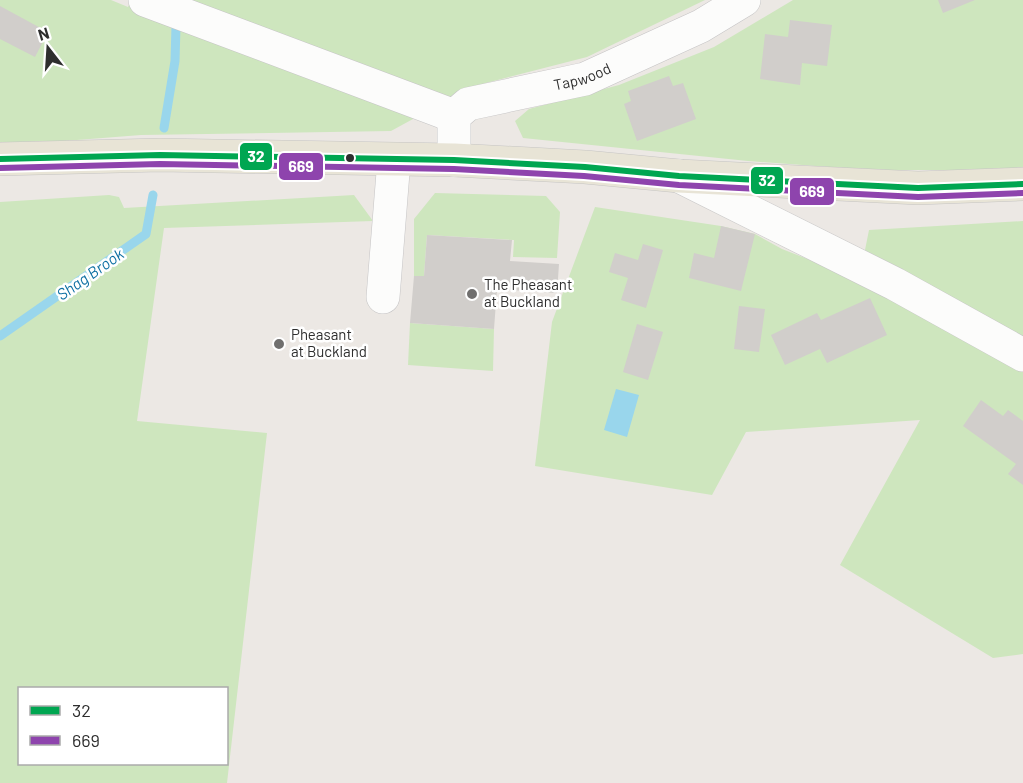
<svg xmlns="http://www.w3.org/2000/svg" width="1023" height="783" viewBox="0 0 1023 783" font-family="Barlow,sans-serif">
	<rect width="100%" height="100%" fill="#ece8e4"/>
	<g fill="#cee6be" fill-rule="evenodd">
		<polygon points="0,0 111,0 128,7 131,0 705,0 587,57 486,83 457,95 391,131 141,135 0,146"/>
		<polygon points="793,0 1023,0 1023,170 870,170 748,161 523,138 515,121 529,109 619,85 714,47"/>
		<polygon points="435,193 546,196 560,212 557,258 513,257 514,240 427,235 424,276 414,276 414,219"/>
		<path d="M109,195L119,197L124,208L354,195L373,221L164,228L137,421L267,433L227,783H0V202ZM20,688H226V764H20Z"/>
		<polygon points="595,207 721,226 755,234 782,249 851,276 1023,372 1023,654 993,658 840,565 920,420 746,432 712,495 535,466 552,322"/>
		<polygon points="1023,221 1023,341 864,255 869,230"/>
		<polygon points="410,323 494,329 493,371 408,365"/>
	</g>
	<polygon fill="#99d6ec" points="616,389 639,395 627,437 604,430"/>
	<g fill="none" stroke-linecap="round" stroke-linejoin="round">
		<g stroke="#99d6ec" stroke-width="9">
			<polyline points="164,128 175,61 176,26"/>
			<polyline points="0,336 146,234 153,195"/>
		</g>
	</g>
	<g fill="#d1cecb">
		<polygon points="938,0 975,0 943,13"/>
		<polygon points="0,6 48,32 35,57 0,39"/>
		<polygon points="790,20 832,25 827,66 802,63 800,85 760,79 765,34 788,37"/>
		<polygon points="669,76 673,86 683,83 696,119 637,141 624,104 631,101 628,91"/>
		<polygon points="721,226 755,234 741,291 689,278 694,253 714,258"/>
		<polygon points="427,235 512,240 510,261 559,264 557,293 497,289 494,329 410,323 414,276 424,276"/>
		<polygon points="643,244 663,250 646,308 621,300 628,278 609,272 615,253 638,260"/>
		<polygon points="870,298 887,335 827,363 820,349 785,365 771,335 817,313 821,320"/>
		<polygon points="739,306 765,309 759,352 734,349"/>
		<polygon points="637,324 663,332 648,380 623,372"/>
		<polygon points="981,400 1003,416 1008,410 1023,421 1023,485 1008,474 1016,464 963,426"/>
	</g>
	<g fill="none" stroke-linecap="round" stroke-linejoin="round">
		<g stroke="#c5c4c5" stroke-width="34">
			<g id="minor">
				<polyline points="145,0 454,116"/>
				<path id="s1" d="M454,160V116L468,104L585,79L701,26L744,0"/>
				<polyline points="679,176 895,284 1023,355"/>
				<polyline points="383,297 394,160"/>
			</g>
		</g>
		<g stroke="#c6c5c4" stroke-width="34">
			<polyline id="major" points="0,159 160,155 454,160 585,167 679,176 918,188 1023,184"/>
		</g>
		<use href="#minor" stroke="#fcfcfb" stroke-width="33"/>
		<use href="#major" stroke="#e8e4d6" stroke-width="33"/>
		<g stroke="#fff" stroke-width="10">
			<polyline id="bus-1" points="0,159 160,155 454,160 585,167 679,176 918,188 1023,184"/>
		</g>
		<g stroke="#fff" stroke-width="10">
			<polyline id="bus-2" points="0,168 160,164 454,169 584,176 679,185 918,197 1023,193"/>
		</g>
		<use href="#bus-1" stroke="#00a651" stroke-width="6"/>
		<use href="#bus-2" stroke="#8e44ad" stroke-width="6"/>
	</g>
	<circle fill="#2e2e2e" stroke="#fff" stroke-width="2" cx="350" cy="158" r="5"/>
	<g fill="#706f6e" stroke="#fff" stroke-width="2">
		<circle cx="472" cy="294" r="6"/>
		<circle cx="279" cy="344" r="6"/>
	</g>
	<g text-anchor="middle" stroke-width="5" stroke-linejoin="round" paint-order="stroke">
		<g font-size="15" fill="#2e2e2e" stroke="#fff">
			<text dy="5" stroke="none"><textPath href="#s1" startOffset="180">Tapwood</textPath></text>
		</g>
		<g font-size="15" fill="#2e2e2e" stroke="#fff" text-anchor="start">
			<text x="484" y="290">The Pheasant<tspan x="484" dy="17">at Buckland</tspan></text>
			<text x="291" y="340">Pheasant<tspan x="291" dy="17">at Buckland</tspan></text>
		</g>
		<g font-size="16" font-style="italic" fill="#0d6fa3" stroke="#fff">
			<text transform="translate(90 274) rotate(-35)" y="6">Shag Brook</text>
		</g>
	</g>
	<g stroke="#fff" stroke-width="2">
		<rect x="239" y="142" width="34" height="29" rx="6" fill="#00a651"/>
		<rect x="278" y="152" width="46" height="29" rx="6" fill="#8e44ad"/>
		<rect x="750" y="166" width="34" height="29" rx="6" fill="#00a651"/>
		<rect x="789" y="177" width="46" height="29" rx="6" fill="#8e44ad"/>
	</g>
	<g font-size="16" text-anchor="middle" font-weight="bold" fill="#fff">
		<text x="256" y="162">32</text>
		<text x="301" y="172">669</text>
		<text x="767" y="186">32</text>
		<text x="812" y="197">669</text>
	</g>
	<rect x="18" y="687" width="210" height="78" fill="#ffffff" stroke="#ababab" stroke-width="1.5"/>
	<rect x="30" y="706" width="30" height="9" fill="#00a651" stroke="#ababab" stroke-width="1.5"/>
	<text x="72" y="717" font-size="18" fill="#2e2e2e">32</text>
	<rect x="30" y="736" width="30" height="9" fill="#8e44ad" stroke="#ababab" stroke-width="1.5"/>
	<text x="72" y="747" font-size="18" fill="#2e2e2e">669</text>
	<g transform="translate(48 48) rotate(343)" stroke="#ffffff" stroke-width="4.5" paint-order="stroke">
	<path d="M0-4.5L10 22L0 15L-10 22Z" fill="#2e2e2e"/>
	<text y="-9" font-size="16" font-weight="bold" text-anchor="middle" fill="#2e2e2e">N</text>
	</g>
</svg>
